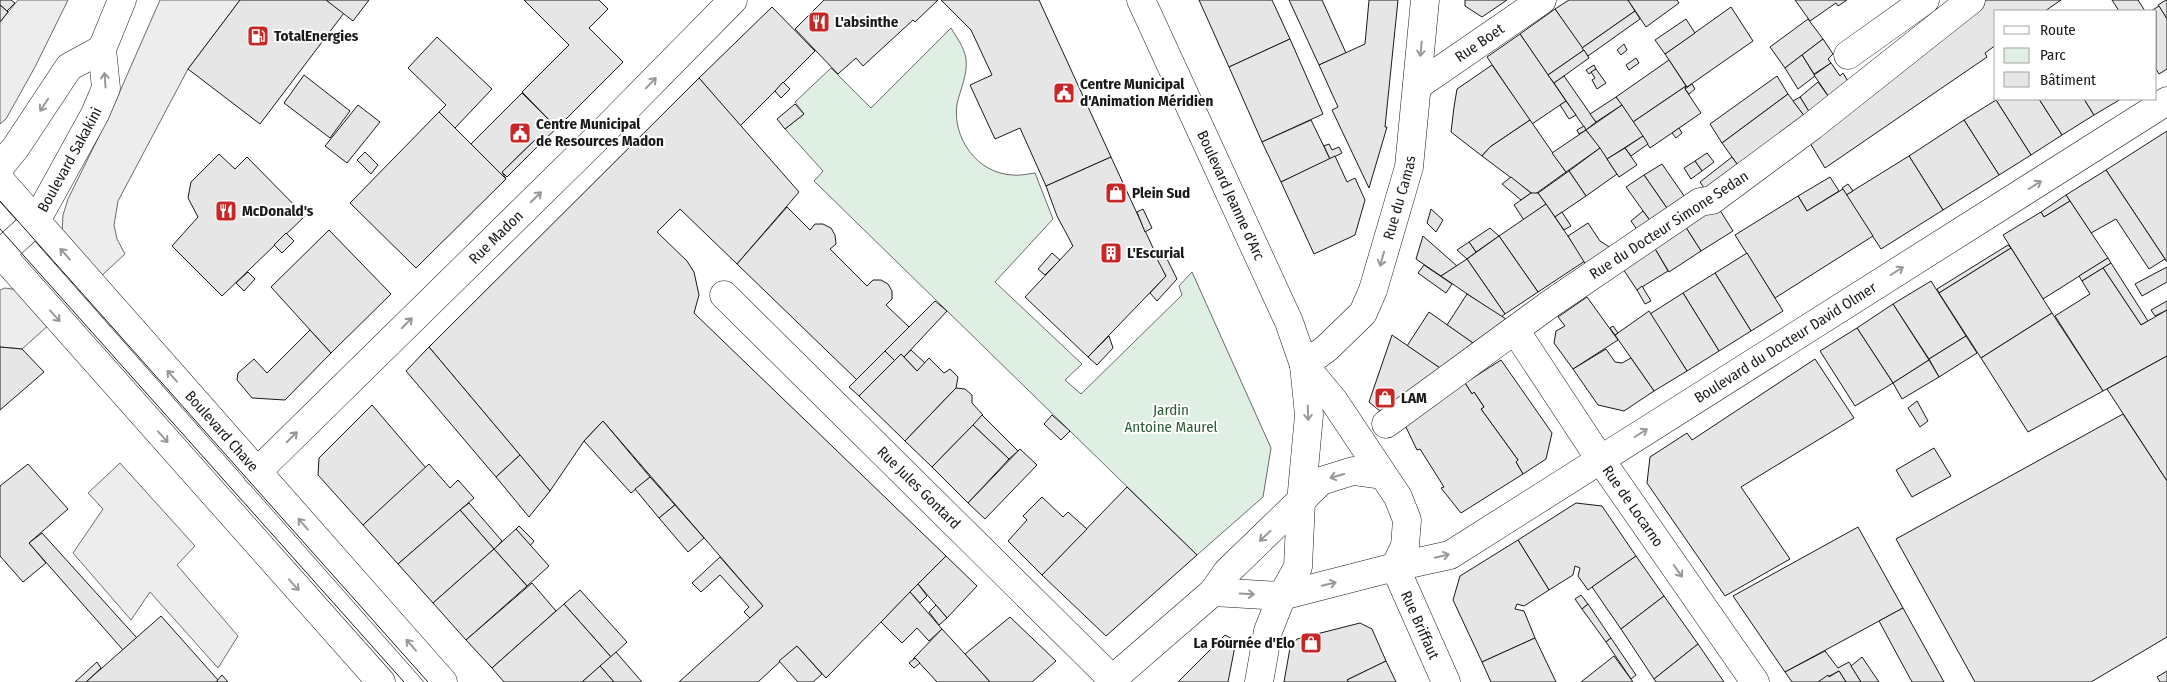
<svg xmlns="http://www.w3.org/2000/svg" width="2167" height="682" viewBox="0 0 2167 682" font-family="'Fira Sans Condensed',sans-serif">
	<rect width="100%" height="100%" fill="#fff"/>
	<path fill="#e0efe3" stroke="#6a6a6a" d="M951,28C957,38 964,47 966,59C968,74 960,90 957,104C952,138 977,173 1012,175C1019,176 1027,174 1035,173L1053,219L995,282L1082,364L1065,380L1081,394L1182,295L1179,286L1192,272L1271,448L1263,497L1197,555L814,181L823,171L785,129L804,114L795,102L831,68L871,108Z"/>
	<g fill="#ededed" stroke="#6a6a6a">
		<polygon points="18,0 68,0 35,67 6,119 0,124 0,22"/>
		<polygon points="160,0 240,0 188,69 118,201 114,225 117,239 125,254 98,279 62,233 63,215 68,199 110,114"/>
		<polygon points="5,288 18,290 51,323 22,349 0,347 0,290"/>
		<polygon points="120,463 195,546 177,565 238,636 218,668 150,592 131,620 73,553 103,509 88,493"/>
	</g>
	<g fill="#e6e6e6" stroke="#1a1a1a">
		<polygon points="0,0 11,0 15,3 7,11 0,5"/>
		<polygon points="240,0 326,0 344,13 260,124 188,69"/>
		<polygon points="326,0 369,0 353,21"/>
		<polygon points="524,0 599,0 608,9 589,28 623,62 557,128 522,92 569,45"/>
		<polygon points="824,0 938,0 915,22 913,20 863,66 856,58 838,74 795,29"/>
		<polygon points="941,0 1039,0 1111,157 1046,186 1020,128 995,139 970,85 992,75 971,30"/>
		<polygon points="1199,0 1272,0 1290,39 1229,67"/>
		<polygon points="1289,0 1322,0 1346,53 1319,65"/>
		<polygon points="1369,0 1398,0 1385,127 1387,127 1369,188 1332,110 1338,107 1319,65 1365,44"/>
		<polygon points="1465,0 1507,0 1482,17 1465,6"/>
		<polygon points="1569,0 1628,0 1635,11 1582,48 1555,9"/>
		<polygon points="1628,0 1677,0 1679,3 1646,27"/>
		<polygon points="1795,0 1847,0 1838,6 1836,3 1810,21"/>
		<polygon points="1984,0 2061,0 2045,11 1996,11 1996,45 1985,53 1987,57 1825,168 1807,138"/>
		<polygon points="2112,0 2138,0 2145,11 2119,11"/>
		<polygon points="2166,0 2167,0 2167,19 2158,5"/>
		<polygon points="0,5 8,12 0,22"/>
		<polygon points="2159,6 2167,19 2167,69 2159,74 2156,69 2156,11 2151,11"/>
		<polygon points="772,7 815,51 740,126 699,78"/>
		<polygon points="1731,7 1753,41 1687,87 1665,54"/>
		<polygon points="1555,9 1584,50 1548,75 1520,34"/>
		<polygon points="1635,11 1640,19 1588,56 1582,48"/>
		<polygon points="1686,19 1695,33 1665,54 1655,40"/>
		<polygon points="1808,19 1823,39 1785,68 1770,47"/>
		<polygon points="1520,34 1566,101 1532,124 1487,57"/>
		<polygon points="437,37 492,89 455,128 439,112 446,105 408,68"/>
		<polygon points="1290,39 1323,114 1262,142 1229,67"/>
		<polygon points="1823,39 1833,54 1828,59 1831,63 1814,74 1802,55"/>
		<polygon points="1624,44 1627,50 1621,55 1617,50"/>
		<polygon points="1584,50 1589,58 1554,83 1548,75"/>
		<polygon points="1802,55 1815,76 1798,89 1785,68"/>
		<polygon points="1636,58 1639,63 1629,70 1626,65"/>
		<polygon points="1669,60 1686,86 1633,122 1616,97"/>
		<polygon points="1831,63 1840,76 1843,73 1852,88 1833,103 1814,75"/>
		<polygon points="1492,65 1530,120 1490,147 1482,156 1451,132 1454,107 1457,89"/>
		<polygon points="1594,65 1596,69 1589,74 1586,70"/>
		<polygon points="1596,69 1606,83 1597,89 1592,80 1595,78 1591,72"/>
		<polygon points="304,75 350,111 330,138 284,103"/>
		<polygon points="1564,76 1596,122 1586,130 1554,83"/>
		<polygon points="1777,76 1788,94 1722,143 1710,124"/>
		<polygon points="699,78 799,192 737,264 680,209 657,232 687,261 694,272 699,295 694,313 946,556 826,678 797,646 758,682 679,682 763,606 603,421 584,441 550,491 429,347"/>
		<polygon points="783,82 790,89 781,98 775,91"/>
		<polygon points="1818,82 1833,103 1813,118 1800,97"/>
		<polygon points="1692,84 1695,89 1689,94 1685,89"/>
		<polygon points="1686,86 1685,89 1701,113 1650,148 1633,122"/>
		<polygon points="522,93 557,128 544,140 538,137 502,172 506,179 471,144"/>
		<polygon points="1788,94 1809,122 1742,171 1722,143"/>
		<polygon points="1616,97 1622,105 1596,122 1590,114"/>
		<polygon points="1800,97 1813,118 1809,122 1793,101"/>
		<polygon points="1999,99 2039,99 2062,135 2031,155 1996,100"/>
		<polygon points="2039,99 2084,99 2094,115 2062,135"/>
		<polygon points="2084,99 2121,99 2094,115"/>
		<polygon points="1996,100 2031,155 1999,175 1964,120"/>
		<polygon points="1566,101 1576,115 1569,119 1560,105"/>
		<polygon points="795,104 804,114 785,129 777,119"/>
		<polygon points="358,105 380,122 347,163 325,146"/>
		<polygon points="1622,105 1643,136 1607,159 1586,130"/>
		<polygon points="439,112 506,179 416,268 350,203"/>
		<polygon points="1311,120 1330,159 1281,182 1262,142"/>
		<polygon points="1530,120 1566,172 1534,195 1482,156 1490,147"/>
		<polygon points="1964,120 1999,175 1943,210 1909,156"/>
		<polygon points="1584,126 1586,130 1579,134 1577,130"/>
		<polygon points="1679,128 1682,133 1676,138 1672,133"/>
		<polygon points="1586,130 1600,148 1566,172 1552,153"/>
		<polygon points="2167,131 2167,262 2106,170"/>
		<polygon points="1643,136 1648,144 1631,156 1625,148"/>
		<polygon points="538,137 544,140 507,177 502,172"/>
		<polygon points="1329,144 1332,150 1339,147 1342,153 1330,159 1324,146"/>
		<polygon points="1600,148 1617,174 1586,196 1569,171"/>
		<polygon points="1625,148 1637,165 1619,177 1607,159"/>
		<polygon points="365,152 378,165 371,174 357,160"/>
		<polygon points="1707,153 1714,162 1702,171 1695,161"/>
		<polygon points="219,154 235,169 247,157 305,216 222,296 172,246 198,217 188,198 191,182"/>
		<polygon points="1335,156 1347,182 1355,178 1365,200 1355,235 1314,254 1281,182"/>
		<polygon points="1909,156 1943,210 1881,249 1846,195"/>
		<polygon points="1111,157 1166,276 1088,357 1025,297 1073,246 1057,216 1046,186"/>
		<polygon points="1732,157 1742,171 1709,195 1700,182"/>
		<polygon points="1695,161 1702,171 1691,179 1684,168"/>
		<polygon points="1662,164 1687,200 1669,211 1644,175"/>
		<polygon points="2106,170 2165,259 2149,269 2116,219 2091,233 2066,195"/>
		<polygon points="1569,171 1586,196 1555,217 1538,193"/>
		<polygon points="1644,175 1669,211 1651,222 1626,187"/>
		<polygon points="1511,177 1531,193 1521,200 1502,184"/>
		<polygon points="1830,177 1839,191 1807,211 1798,196"/>
		<polygon points="1848,184 1853,191 1846,195 1842,188"/>
		<polygon points="1843,189 1873,236 1775,298 1735,235 1798,196 1807,211"/>
		<polygon points="1531,193 1538,193 1546,204 1524,220 1514,205"/>
		<polygon points="2066,195 2070,201 2044,217 2041,212"/>
		<polygon points="2070,201 2108,258 2043,299 2003,235 2041,212 2044,217"/>
		<polygon points="1546,204 1585,261 1538,292 1499,236"/>
		<polygon points="1716,204 1733,231 1701,251 1685,226"/>
		<polygon points="787,207 810,230 815,224 823,224 831,228 835,235 836,244 830,249 867,286 873,280 881,280 888,284 892,291 892,299 886,305 909,327 857,380 737,264"/>
		<polygon points="1143,209 1152,228 1145,232 1137,212"/>
		<polygon points="1431,209 1443,220 1436,232 1427,223"/>
		<polygon points="1643,211 1651,222 1638,231 1631,221"/>
		<polygon points="1562,212 1571,226 1564,230 1555,217"/>
		<polygon points="1588,223 1600,241 1611,248 1586,265 1568,236"/>
		<polygon points="1685,226 1701,251 1669,272 1654,247"/>
		<polygon points="1490,228 1499,236 1476,252 1469,242"/>
		<polygon points="329,230 391,294 331,353 271,287"/>
		<polygon points="286,233 294,241 282,253 274,245"/>
		<polygon points="1423,236 1457,266 1441,276 1416,259"/>
		<polygon points="1499,236 1538,292 1505,314 1467,259"/>
		<polygon points="1469,242 1476,252 1467,259 1457,250"/>
		<polygon points="2008,245 2011,248 1939,293 1937,289"/>
		<polygon points="1654,247 1668,271 1637,290 1623,269"/>
		<polygon points="2011,248 2052,313 1981,358 1939,293"/>
		<polygon points="1052,253 1060,260 1045,275 1038,269"/>
		<polygon points="1747,253 1783,311 1751,331 1715,273"/>
		<polygon points="1165,255 1177,279 1157,301 1150,293 1166,276 1157,259"/>
		<polygon points="2108,258 2111,263 2082,281 2079,276"/>
		<polygon points="1467,259 1505,314 1501,317 1441,276"/>
		<polygon points="2111,263 2148,321 2141,325 2103,268"/>
		<polygon points="1424,265 1452,284 1446,293 1418,273"/>
		<polygon points="2167,267 2167,282 2142,296 2135,284"/>
		<polygon points="2103,268 2141,325 2167,310 2167,356 2103,391 2055,316 2090,294 2082,281"/>
		<polygon points="248,272 255,279 244,291 236,283"/>
		<polygon points="1715,273 1751,331 1719,351 1683,293"/>
		<polygon points="1931,281 1966,336 1929,359 1893,304"/>
		<polygon points="1642,286 1651,301 1645,304 1637,290"/>
		<polygon points="1683,293 1719,351 1687,371 1650,314"/>
		<polygon points="1467,294 1506,319 1473,343 1447,325"/>
		<polygon points="1587,297 1618,340 1573,369 1554,343 1556,331 1565,326 1558,317"/>
		<polygon points="935,301 947,311 904,357 901,354 895,361 885,351"/>
		<polygon points="2167,301 2167,310 2155,316 2151,310"/>
		<polygon points="1893,304 1929,360 1893,383 1857,328"/>
		<polygon points="1649,311 1687,371 1654,391 1615,335"/>
		<polygon points="1429,312 1473,343 1440,368 1407,346"/>
		<polygon points="2052,313 2103,391 2028,432 1981,358"/>
		<polygon points="1613,326 1618,333 1615,335 1610,328"/>
		<polygon points="1857,328 1893,383 1855,406 1820,351"/>
		<polygon points="310,330 331,353 285,400 252,398 237,380 238,373 254,359 267,373"/>
		<polygon points="1392,335 1440,368 1385,415 1369,402"/>
		<polygon points="1109,336 1113,348 1097,365 1088,357"/>
		<polygon points="1966,336 1977,353 1939,377 1929,359"/>
		<polygon points="0,347 22,349 44,372 0,410"/>
		<polygon points="429,347 520,455 496,477 406,371"/>
		<polygon points="1606,349 1615,362 1622,363 1631,358 1654,391 1624,411 1598,405 1573,369"/>
		<polygon points="911,350 925,363 917,371 904,357"/>
		<polygon points="885,351 895,361 859,396 849,387"/>
		<polygon points="901,354 917,371 929,358 944,373 950,369 958,377 956,388 905,441 859,396"/>
		<polygon points="2167,356 2167,481 2107,389"/>
		<polygon points="1815,359 1854,418 1741,487 1790,559 1725,596 1647,483 1650,457 1687,433 1692,440"/>
		<polygon points="1501,360 1552,433 1546,459 1523,474 1516,462 1518,460 1481,409 1484,407 1474,392 1472,394 1465,383"/>
		<polygon points="1929,360 1939,377 1902,399 1893,383"/>
		<polygon points="1465,383 1472,394 1474,392 1484,407 1481,409 1518,460 1516,462 1523,474 1461,513 1441,488 1444,487 1420,449 1417,450 1403,421"/>
		<polygon points="956,388 965,389 972,395 972,403 983,415 932,467 905,441"/>
		<polygon points="1917,401 1928,421 1920,427 1908,408"/>
		<polygon points="372,405 426,468 363,525 318,475 319,458"/>
		<polygon points="2123,414 2167,481 2167,637 2091,682 1975,682 1896,539"/>
		<polygon points="982,415 1018,451 1009,459 973,425"/>
		<polygon points="1052,415 1070,431 1061,440 1044,424"/>
		<polygon points="603,421 650,477 631,493 584,441"/>
		<polygon points="973,425 1009,459 968,503 932,467"/>
		<polygon points="1934,448 1951,476 1912,497 1896,470"/>
		<polygon points="1020,449 1037,465 985,519 968,503"/>
		<polygon points="520,455 550,491 529,517 496,477"/>
		<polygon points="28,464 68,509 29,543 46,563 23,582 0,556 0,486"/>
		<polygon points="429,464 450,488 458,480 474,498 398,564 363,525"/>
		<polygon points="650,477 675,505 659,518 635,489"/>
		<polygon points="1127,487 1197,555 1106,636 1042,575"/>
		<polygon points="1042,497 1063,517 1068,512 1087,529 1042,575 1008,541 1027,520 1023,516"/>
		<polygon points="469,503 502,541 494,549 460,510"/>
		<polygon points="1576,503 1602,506 1636,556 1588,590 1578,576 1580,568 1575,566 1573,575 1549,590 1518,540"/>
		<polygon points="675,505 704,538 688,552 659,518"/>
		<polygon points="460,510 494,549 433,603 398,564"/>
		<polygon points="519,526 534,541 530,546 516,529"/>
		<polygon points="1858,527 1903,608 1785,672 1733,596"/>
		<polygon points="516,529 549,566 527,586 494,549"/>
		<polygon points="42,533 137,638 123,650 29,543"/>
		<polygon points="1518,540 1549,590 1524,606 1517,604 1515,609 1524,611 1535,638 1482,662 1453,600 1460,576"/>
		<polygon points="494,549 527,586 466,640 433,603"/>
		<polygon points="946,556 977,586 947,618 918,584"/>
		<polygon points="1636,556 1664,596 1621,629 1592,587"/>
		<polygon points="720,557 763,606 750,618 744,612 749,607 720,575 701,592 692,583"/>
		<polygon points="532,583 556,611 492,668 466,640"/>
		<polygon points="918,584 927,596 920,603 910,592"/>
		<polygon points="580,590 627,642 611,657 564,604"/>
		<polygon points="910,592 942,629 929,641 917,628 902,643 881,622"/>
		<polygon points="1581,595 1588,604 1582,609 1575,599"/>
		<polygon points="1664,596 1698,644 1654,679 1621,629"/>
		<polygon points="564,604 611,657 582,682 504,682 492,668"/>
		<polygon points="1588,604 1611,638 1606,642 1582,609"/>
		<polygon points="936,605 947,618 939,625 929,612"/>
		<polygon points="1903,608 1944,682 1912,682 1879,621"/>
		<polygon points="161,616 218,680 216,682 86,682"/>
		<polygon points="1010,617 1056,661 1032,682 990,682 965,654"/>
		<polygon points="1360,623 1372,629 1386,661 1347,680 1349,682 1284,682 1290,648 1297,639"/>
		<polygon points="942,629 965,654 990,682 937,682 915,658 913,659"/>
		<polygon points="1225,635 1236,641 1228,682 1178,682"/>
		<polygon points="1535,638 1556,682 1491,682 1482,662"/>
		<polygon points="1611,638 1636,675 1631,679 1606,642"/>
		<polygon points="1698,644 1724,682 1656,682 1654,679"/>
		<polygon points="797,646 822,674 813,682 798,682 779,661"/>
		<polygon points="1825,651 1838,668 1849,662 1861,682 1846,682 1839,671 1818,682 1792,682 1785,672"/>
		<polygon points="616,652 642,682 614,682 600,666"/>
		<polygon points="1614,656 1633,682 1581,682"/>
		<polygon points="1862,657 1879,682 1861,682 1851,666"/>
		<polygon points="915,658 920,663 914,668 909,663"/>
		<polygon points="1386,661 1396,682 1349,682 1347,680"/>
		<polygon points="97,662 101,668 86,682 75,682"/>
		<polygon points="600,666 614,682 582,682"/>
		<polygon points="1839,671 1846,682 1818,682 1828,675 1829,677"/>
		<polygon points="2167,671 2167,682 2160,682 2157,677"/>
		<polygon points="222,675 228,682 216,682"/>
	</g>
	<g fill="none" stroke-linecap="round" stroke-linejoin="round">
		<g stroke="#1a1a1a" stroke-width="29">
			<g id="street">
				<polyline points="1848,55 1925,0"/>
				<path id="s1" d="M1417,86L1542,0"/>
				<path id="s2" d="M0,180L443,682"/>
				<polyline points="0,253 381,682"/>
				<path id="s3" d="M724,295L1112,679"/>
				<path id="s4" d="M1515,330L1600,459L1755,682"/>
				<path id="s5" d="M1304,365L1327,348L1363,313L1373,290L1409,167L1425,0"/>
				<polyline points="1386,424 1550,304 1700,202 1712,200 1812,126 1971,0"/>
				<path id="s6" d="M257,472L600,135L733,0"/>
				<path id="s7" d="M1446,682L1395,567L1450,555L2167,101"/>
			</g>
		</g>
		<g stroke="#1a1a1a" stroke-width="29">
			<g id="secondary">
				<path id="s8" d="M1141,0L1289,322L1304,365L1309,415L1301,502L1298,567L1282,596L1268,631L1259,682"/>
				<polyline points="0,167 16,147 69,67 102,49"/>
				<path id="s9" d="M0,254L36,221L95,114L106,88L102,49L122,0"/>
				<polyline points="1213,592 1282,596 1395,567 1405,546 1407,520 1398,497 1334,401 1304,365"/>
				<polyline points="1109,682 1213,592 1227,572 1321,481 1353,471 1382,475"/>
			</g>
		</g>
		<use href="#street" stroke="#fff" stroke-width="28"/>
		<use href="#secondary" stroke="#fff" stroke-width="28"/>
		<g stroke="#1a1a1a" stroke-width="1">
			<polyline points="0,201 428,682"/>
			<polyline points="0,229 404,682"/>
		</g>
	</g>
	<defs><path id="oneway-shaft" d="M-6 0H5M1.5-3L5.5 0L1.5 3" fill="none" stroke-width="1.6" stroke-linecap="round" stroke-linejoin="round" transform="scale(1.25)"/></defs>
	<g stroke="#989898">
		<use href="#oneway-shaft" transform="translate(1421 49) rotate(95)"/>
		<use href="#oneway-shaft" transform="translate(105 80) rotate(-94)"/>
		<use href="#oneway-shaft" transform="translate(651 83) rotate(-46)"/>
		<use href="#oneway-shaft" transform="translate(44 105) rotate(123)"/>
		<use href="#oneway-shaft" transform="translate(2035 185) rotate(-32)"/>
		<use href="#oneway-shaft" transform="translate(536 197) rotate(-44)"/>
		<use href="#oneway-shaft" transform="translate(65 254) rotate(-132)"/>
		<use href="#oneway-shaft" transform="translate(1382 259) rotate(106)"/>
		<use href="#oneway-shaft" transform="translate(1897 271) rotate(-32)"/>
		<use href="#oneway-shaft" transform="translate(55 316) rotate(48)"/>
		<use href="#oneway-shaft" transform="translate(407 323) rotate(-45)"/>
		<use href="#oneway-shaft" transform="translate(172 376) rotate(-132)"/>
		<use href="#oneway-shaft" transform="translate(1308 413) rotate(88)"/>
		<use href="#oneway-shaft" transform="translate(1641 433) rotate(-32)"/>
		<use href="#oneway-shaft" transform="translate(163 437) rotate(48)"/>
		<use href="#oneway-shaft" transform="translate(292 437) rotate(-45)"/>
		<use href="#oneway-shaft" transform="translate(1337 476) rotate(164)"/>
		<use href="#oneway-shaft" transform="translate(303 524) rotate(-131)"/>
		<use href="#oneway-shaft" transform="translate(1265 536) rotate(137)"/>
		<use href="#oneway-shaft" transform="translate(1442 556) rotate(-13)"/>
		<use href="#oneway-shaft" transform="translate(1678 571) rotate(55)"/>
		<use href="#oneway-shaft" transform="translate(1329 584) rotate(-14)"/>
		<use href="#oneway-shaft" transform="translate(294 585) rotate(48)"/>
		<use href="#oneway-shaft" transform="translate(1247 594) rotate(3)"/>
		<use href="#oneway-shaft" transform="translate(411 645) rotate(-131)"/>
	</g>
	<defs>
		<g id="restaurant-square" transform="scale(1.125)"><rect x="-9" y="-9" width="18" height="18" rx="4" fill="#c62828" stroke="#fff"/><path d="M-5-6h1v4h1v-4h1v4h1v-4h1v5L-1.5 .5V6h-2V.5L-5-1ZM5-6V6H3V1.5H1.5Q1.5-4 5-6Z" fill="#fff"/></g>
		<g id="fuel-square" transform="scale(1.125)"><rect x="-9" y="-9" width="18" height="18" rx="4" fill="#c62828" stroke="#fff"/><path d="M-5.5-6h7V0h2V4h1.3V-2.5L3-4.5l.8-.8L6-3V5H2.5V1h-1V6h-7ZM-4.2-4.7v3.2H.2V-4.7Z" fill="#fff"/></g>
		<g id="civic-square" transform="scale(1.125)"><rect x="-9" y="-9" width="18" height="18" rx="4" fill="#c62828" stroke="#fff"/><path d="M-.6-6.5H3V-4.5H.6V-3L4-1V1h2V6H-6V1h2V-1L-.6-3ZM-1.2 2.5V6h2.4V2.5Z" fill="#fff"/></g>
		<g id="shop-square" transform="scale(1.125)"><rect x="-9" y="-9" width="18" height="18" rx="4" fill="#c62828" stroke="#fff"/><path d="M-5-2.5h2.3a2.7 3.5 0 0 1 5.4 0H5L5.5 6h-11ZM-1.5-2.5h3a1.5 2.3 0 0 0-3 0Z" fill="#fff"/></g>
		<g id="building-square" transform="scale(1.125)"><rect x="-9" y="-9" width="18" height="18" rx="4" fill="#c62828" stroke="#fff"/><path d="M-4-6H4V6H1V3H-1V6H-4ZM-2.5-4.3h1.7v1.8h-1.7ZM.8-4.3h1.7v1.8H.8ZM-2.5-1h1.7V.8h-1.7ZM.8-1h1.7V.8H.8Z" fill="#fff"/></g>
	</defs>
	<g fill-rule="evenodd">
		<use href="#restaurant-square" x="819" y="22"/>
		<use href="#fuel-square" x="258" y="36"/>
		<use href="#civic-square" x="1064" y="93"/>
		<use href="#civic-square" x="520" y="133"/>
		<use href="#shop-square" x="1116" y="193"/>
		<use href="#restaurant-square" x="226" y="211"/>
		<use href="#building-square" x="1111" y="253"/>
		<use href="#shop-square" x="1385" y="398"/>
		<use href="#shop-square" x="1311" y="643"/>
	</g>
	<g text-anchor="middle" stroke-width="4" stroke-linejoin="round" paint-order="stroke">
		<g font-size="15" font-weight="bold" fill="#1a1a1a" stroke="#fff" text-anchor="start">
			<text x="835" y="27">L'absinthe</text>
			<text x="274" y="41">TotalEnergies</text>
			<text x="1080" y="89">Centre Municipal<tspan x="1080" dy="17">d'Animation Méridien</tspan></text>
			<text x="536" y="129">Centre Municipal<tspan x="536" dy="17">de Resources Madon</tspan></text>
			<text x="1132" y="198">Plein Sud</text>
			<text x="242" y="216">McDonald's</text>
			<text x="1127" y="258">L'Escurial</text>
			<text x="1401" y="403">LAM</text>
			<text x="1295" y="648" text-anchor="end">La Fournée d'Elo</text>
		</g>
		<g font-size="15" fill="#1a1a1a" stroke="#fff">
			<text dy="5" stroke="none"><textPath href="#s1" startOffset="76">Rue Boet</textPath></text>
			<text dy="5" stroke="none"><textPath href="#s9" startOffset="119">Boulevard Sakakini</textPath></text>
			<text dy="5" stroke="none"><textPath href="#s8" startOffset="215">Boulevard Jeanne d'Arc</textPath></text>
			<text dy="5" stroke="none"><textPath href="#s5" startOffset="200">Rue du Camas</textPath></text>
			<text transform="translate(1669 225) rotate(-33)" y="5">Rue du Docteur Simone Sedan</text>
			<text dy="5" stroke="none"><textPath href="#s6" startOffset="335">Rue Madon</textPath></text>
			<text dy="5" stroke="none"><textPath href="#s7" startOffset="579">Boulevard du Docteur David Olmer</textPath></text>
			<text dy="5" stroke="none"><textPath href="#s2" startOffset="335">Boulevard Chave</textPath></text>
			<text dy="5" stroke="none"><textPath href="#s3" startOffset="274">Rue Jules Gontard</textPath></text>
			<text dy="5" stroke="none"><textPath href="#s4" startOffset="212">Rue de Locarno</textPath></text>
			<text transform="translate(1420 625) rotate(66)" y="5">Rue Briffaut</text>
		</g>
		<g font-size="15" fill="#2b5a34" stroke="#fff">
			<text x="1171" y="415">Jardin<tspan x="1171" dy="17">Antoine Maurel</tspan></text>
		</g>
	</g>
	<rect x="1994" y="10" width="162" height="90" fill="#ffffff" stroke="#a3a3a3"/>
	<rect x="2004" y="26" width="25" height="8" fill="#ffffff" stroke="#a3a3a3"/>
	<text x="2040" y="35" font-size="15" fill="#1a1a1a">Route</text>
	<rect x="2004" y="48" width="25" height="15" fill="#e0efe3" stroke="#a3a3a3"/>
	<text x="2040" y="60" font-size="15" fill="#1a1a1a">Parc</text>
	<rect x="2004" y="72" width="25" height="15" fill="#e6e6e6" stroke="#a3a3a3"/>
	<text x="2040" y="85" font-size="15" fill="#1a1a1a">Bâtiment</text>
</svg>
